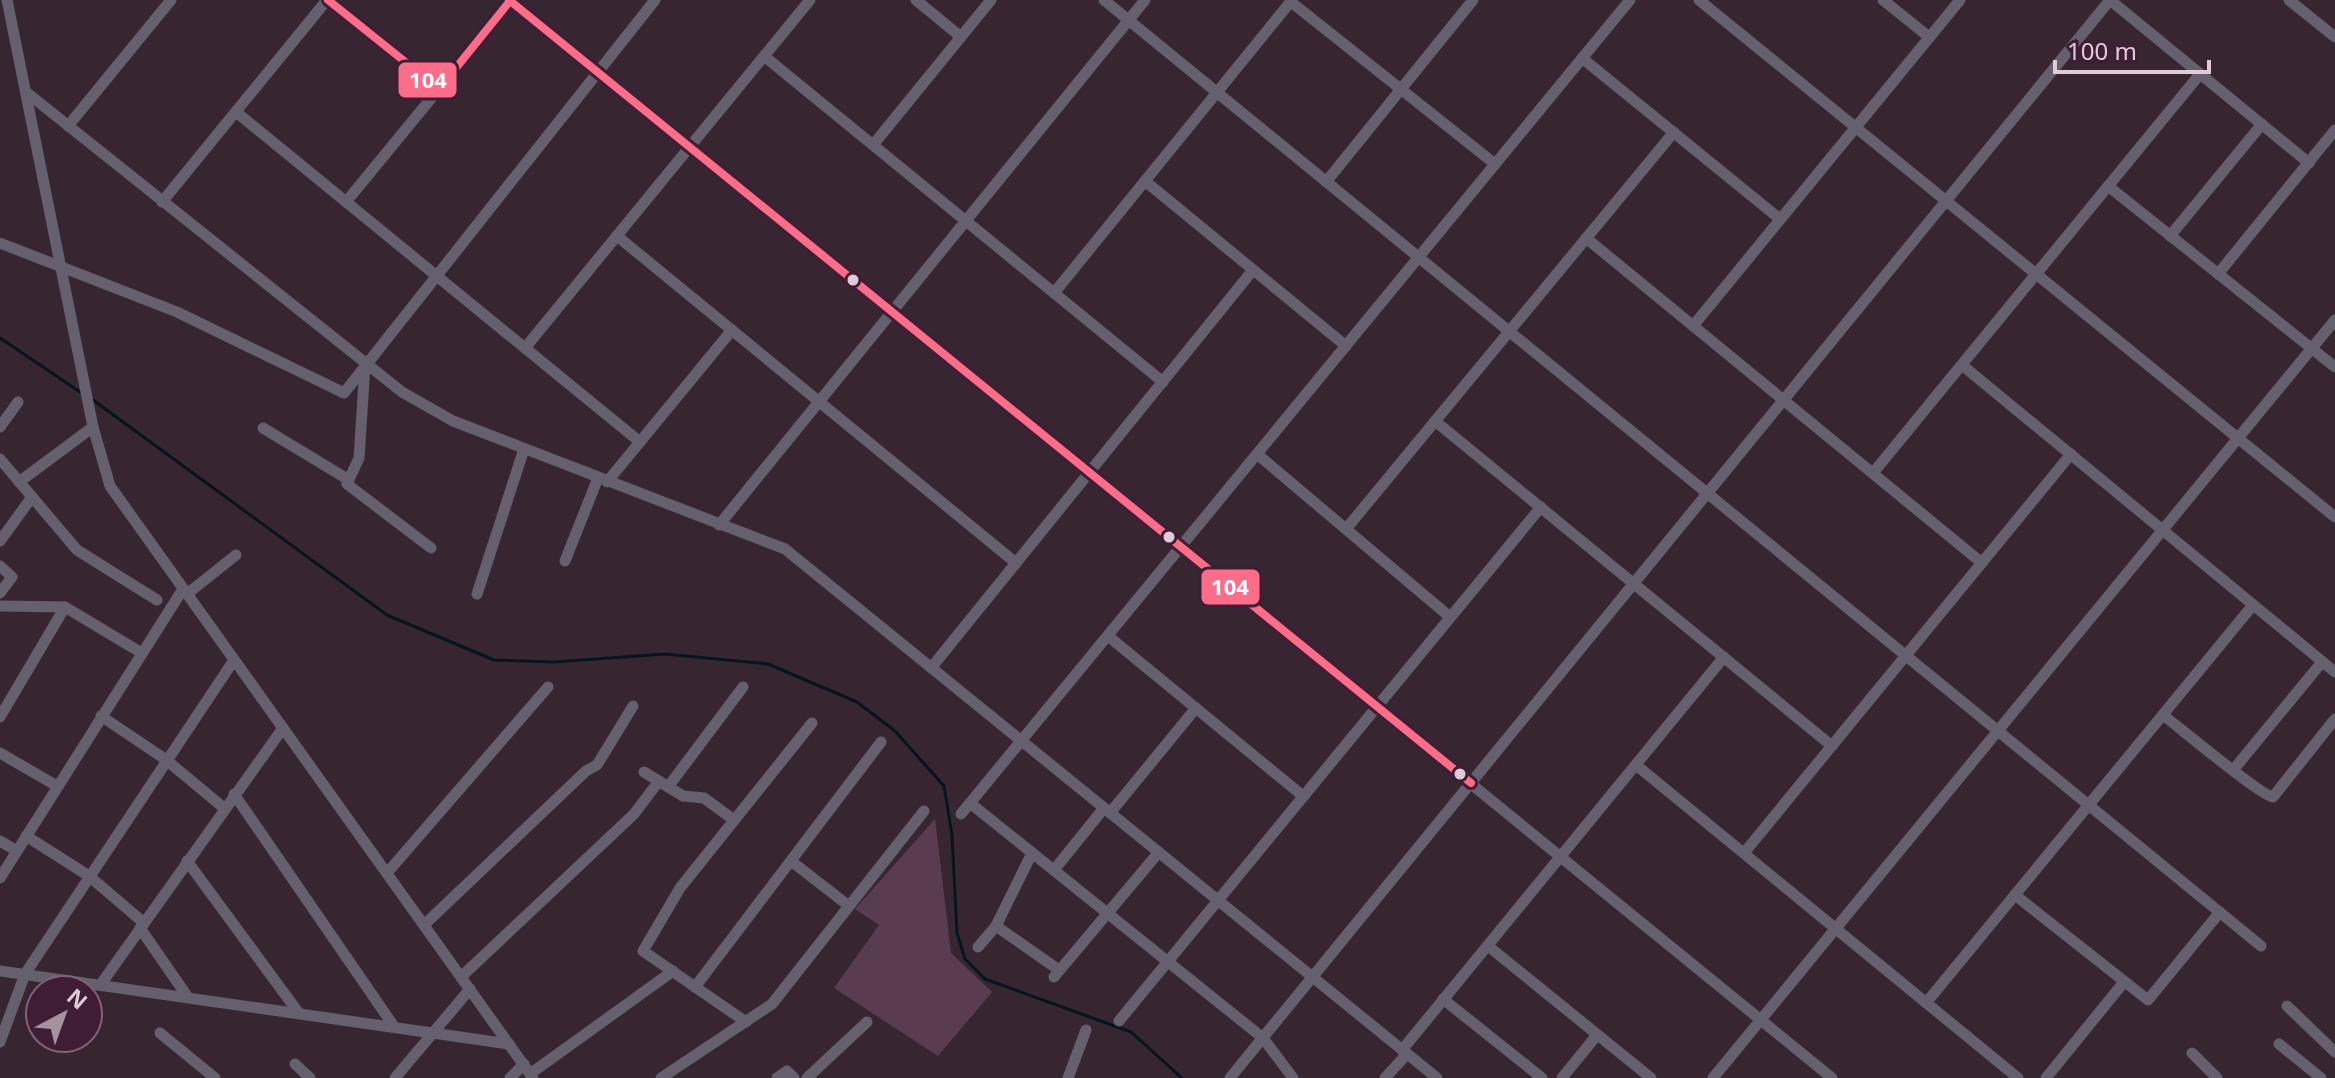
<svg xmlns="http://www.w3.org/2000/svg" width="2335" height="1078" viewBox="0 0 2335 1078" font-family="'Noto Sans',sans-serif">
	<rect width="100%" height="100%" fill="#372632"/>
	<polygon fill="#5a3c50" points="935,819 951,953 992,992 938,1056 834,988 879,925 855,909"/>
	<g fill="none" stroke-linecap="round" stroke-linejoin="round">
		<g stroke="#05151d" stroke-width="3">
			<polyline points="0,338 83,394"/>
			<polyline points="93,400 387,615 494,660 554,662 665,654 768,664 857,702 895,731 944,786 952,835 957,933 965,959 985,979 1131,1032 1182,1078"/>
		</g>
		<g stroke="#66606e" stroke-width="11">
			<polyline points="7,0 93,427 110,486 533,1078"/>
			<polyline points="328,0 439,89"/>
			<polyline points="509,0 1832,1078"/>
			<polyline points="916,0 961,37"/>
			<polyline points="1104,0 2261,946"/>
			<polyline points="1699,0 2335,517"/>
			<polyline points="1883,0 1929,37"/>
			<polyline points="2289,0 2335,37"/>
			<polyline points="1291,2 1495,164"/>
			<polyline points="764,56 1163,382"/>
			<polyline points="1582,58 1780,219"/>
			<polyline points="26,92 402,392 453,421 785,549 1437,1078"/>
			<polyline points="236,112 640,442"/>
			<polyline points="68,126 171,0"/>
			<polyline points="873,145 991,0"/>
			<polyline points="1145,181 1346,346"/>
			<polyline points="1326,182 1473,0"/>
			<polyline points="2108,186 2335,367"/>
			<polyline points="162,202 327,0"/>
			<polyline points="346,202 512,0"/>
			<polyline points="617,236 1016,563"/>
			<polyline points="2170,236 2262,124"/>
			<polyline points="1586,238 1982,563"/>
			<polyline points="0,243 177,312 344,393 655,0"/>
			<polyline points="2218,274 2335,130"/>
			<polyline points="1054,293 1292,0"/>
			<polyline points="1693,326 1960,0"/>
			<polyline points="525,348 810,0"/>
			<polyline points="1962,365 2335,672"/>
			<polyline points="365,366 359,458 347,484 431,548"/>
			<polyline points="1435,421 1832,746"/>
			<polyline points="0,427 18,402"/>
			<polyline points="263,428 349,480"/>
			<polyline points="1257,454 1450,617"/>
			<polyline points="0,459 77,550 157,600"/>
			<polyline points="1873,473 2200,74"/>
			<polyline points="19,482 93,427"/>
			<polyline points="607,482 732,330"/>
			<polyline points="719,525 1145,0"/>
			<polyline points="1346,529 1674,132"/>
			<polyline points="0,541 32,497"/>
			<polyline points="565,561 598,478"/>
			<polyline points="0,566 12,577 0,593"/>
			<polyline points="187,594 236,555"/>
			<polyline points="477,594 524,449"/>
			<polyline points="0,606 65,607 140,652"/>
			<polyline points="1108,636 1303,796"/>
			<polyline points="931,668 1253,270"/>
			<path d="M2163,715C2180,728 2260,795 2273,797L2335,719"/>
			<polyline points="101,716 165,759 224,808"/>
			<polyline points="0,717 65,607"/>
			<polyline points="0,753 57,786"/>
			<polyline points="1636,765 2018,1078"/>
			<polyline points="2234,769 2322,662"/>
			<polyline points="644,772 683,796 704,798 734,820"/>
			<polyline points="668,787 743,687"/>
			<polyline points="234,794 393,1025"/>
			<polyline points="970,803 1263,1038 1293,1078"/>
			<polyline points="1110,813 1196,708"/>
			<polyline points="961,814 1630,0"/>
			<polyline points="26,836 89,876 144,923"/>
			<polyline points="0,841 17,851"/>
			<polyline points="1744,853 2071,454"/>
			<polyline points="187,861 298,1012"/>
			<polyline points="791,861 849,906"/>
			<polyline points="1054,870 1104,808"/>
			<polyline points="387,873 548,687"/>
			<polyline points="0,878 183,589"/>
			<polyline points="2015,895 2148,1000 2220,912"/>
			<polyline points="424,925 586,771 597,765 633,706"/>
			<polyline points="996,926 1059,970"/>
			<polyline points="140,928 187,996"/>
			<polyline points="1488,946 1651,1078"/>
			<polyline points="978,947 996,926 1032,853"/>
			<polyline points="0,971 509,1044"/>
			<polyline points="461,977 634,814 659,781"/>
			<polyline points="1054,977 1159,852"/>
			<polyline points="101,984 283,728"/>
			<polyline points="695,987 881,742"/>
			<polyline points="1443,999 1542,1078"/>
			<polyline points="1926,1003 2253,605"/>
			<polyline points="2287,1006 2335,1052"/>
			<polyline points="1119,1021 1541,507"/>
			<polyline points="746,1022 643,951 680,888 812,723"/>
			<polyline points="160,1033 215,1078"/>
			<polyline points="0,1042 25,974 234,660"/>
			<polyline points="2279,1044 2321,1078"/>
			<polyline points="1402,1050 1724,657"/>
			<polyline points="2192,1053 2217,1078"/>
			<polyline points="295,1064 310,1078"/>
			<polyline points="530,1074 673,971"/>
			<polyline points="395,1078 470,989"/>
			<polyline points="510,1078 524,1064"/>
			<polyline points="661,1078 772,1004 924,811"/>
			<polyline points="777,1078 787,1071 794,1078"/>
			<polyline points="807,1078 867,1022"/>
			<polyline points="1068,1078 1086,1030"/>
			<polyline points="1230,1078 2110,0 2309,163"/>
			<polyline points="1385,1078 1407,1054"/>
			<polyline points="1562,1078 1597,1035"/>
			<polyline points="1713,1078 2335,320"/>
			<polyline points="2046,1078 2124,982"/>
		</g>
		<g stroke="#3f1e35" stroke-width="14">
			<g id="bus-1">
				<polyline points="328,0 439,89 510,1"/>
				<polyline points="509,0 1471,783"/>
			</g>
		</g>
		<use href="#bus-1" stroke="#fb6d88" stroke-width="8"/>
	</g>
	<g fill="#e1cbd9" stroke="#3f1e35" stroke-width="3">
		<circle cx="853" cy="280" r="7"/>
		<circle cx="1169" cy="537" r="7"/>
		<circle cx="1460" cy="774" r="7"/>
	</g>
	<g stroke="#3f1e35" stroke-width="3">
		<rect x="397" y="61" width="61" height="38" rx="8" fill="#fb6d88"/>
		<rect x="1200" y="568" width="61" height="38" rx="8" fill="#fb6d88"/>
	</g>
	<g font-size="22" text-anchor="middle" font-weight="bold" fill="#fff">
		<text x="428" y="88">104</text>
		<text x="1230" y="595">104</text>
	</g>
	<g transform="translate(64 1014) rotate(41)"><circle r="38" fill="#3f1e35" stroke="#806377" stroke-width="2"/>
	<path d="M0-6L14 30L0 20L-14 30Z" fill="#a6919f"/>
	<text y="-12" font-size="22" font-weight="bold" text-anchor="middle" fill="#e1cbd9">N</text>
	</g>
	<path d="M2055 60v12h154v-12" fill="none" stroke="#e1cbd9" stroke-width="4"/>
	<text x="2067" y="60" font-size="24" fill="#e1cbd9" stroke="#3f1e35" stroke-width="6" paint-order="stroke">100 m</text>
</svg>
